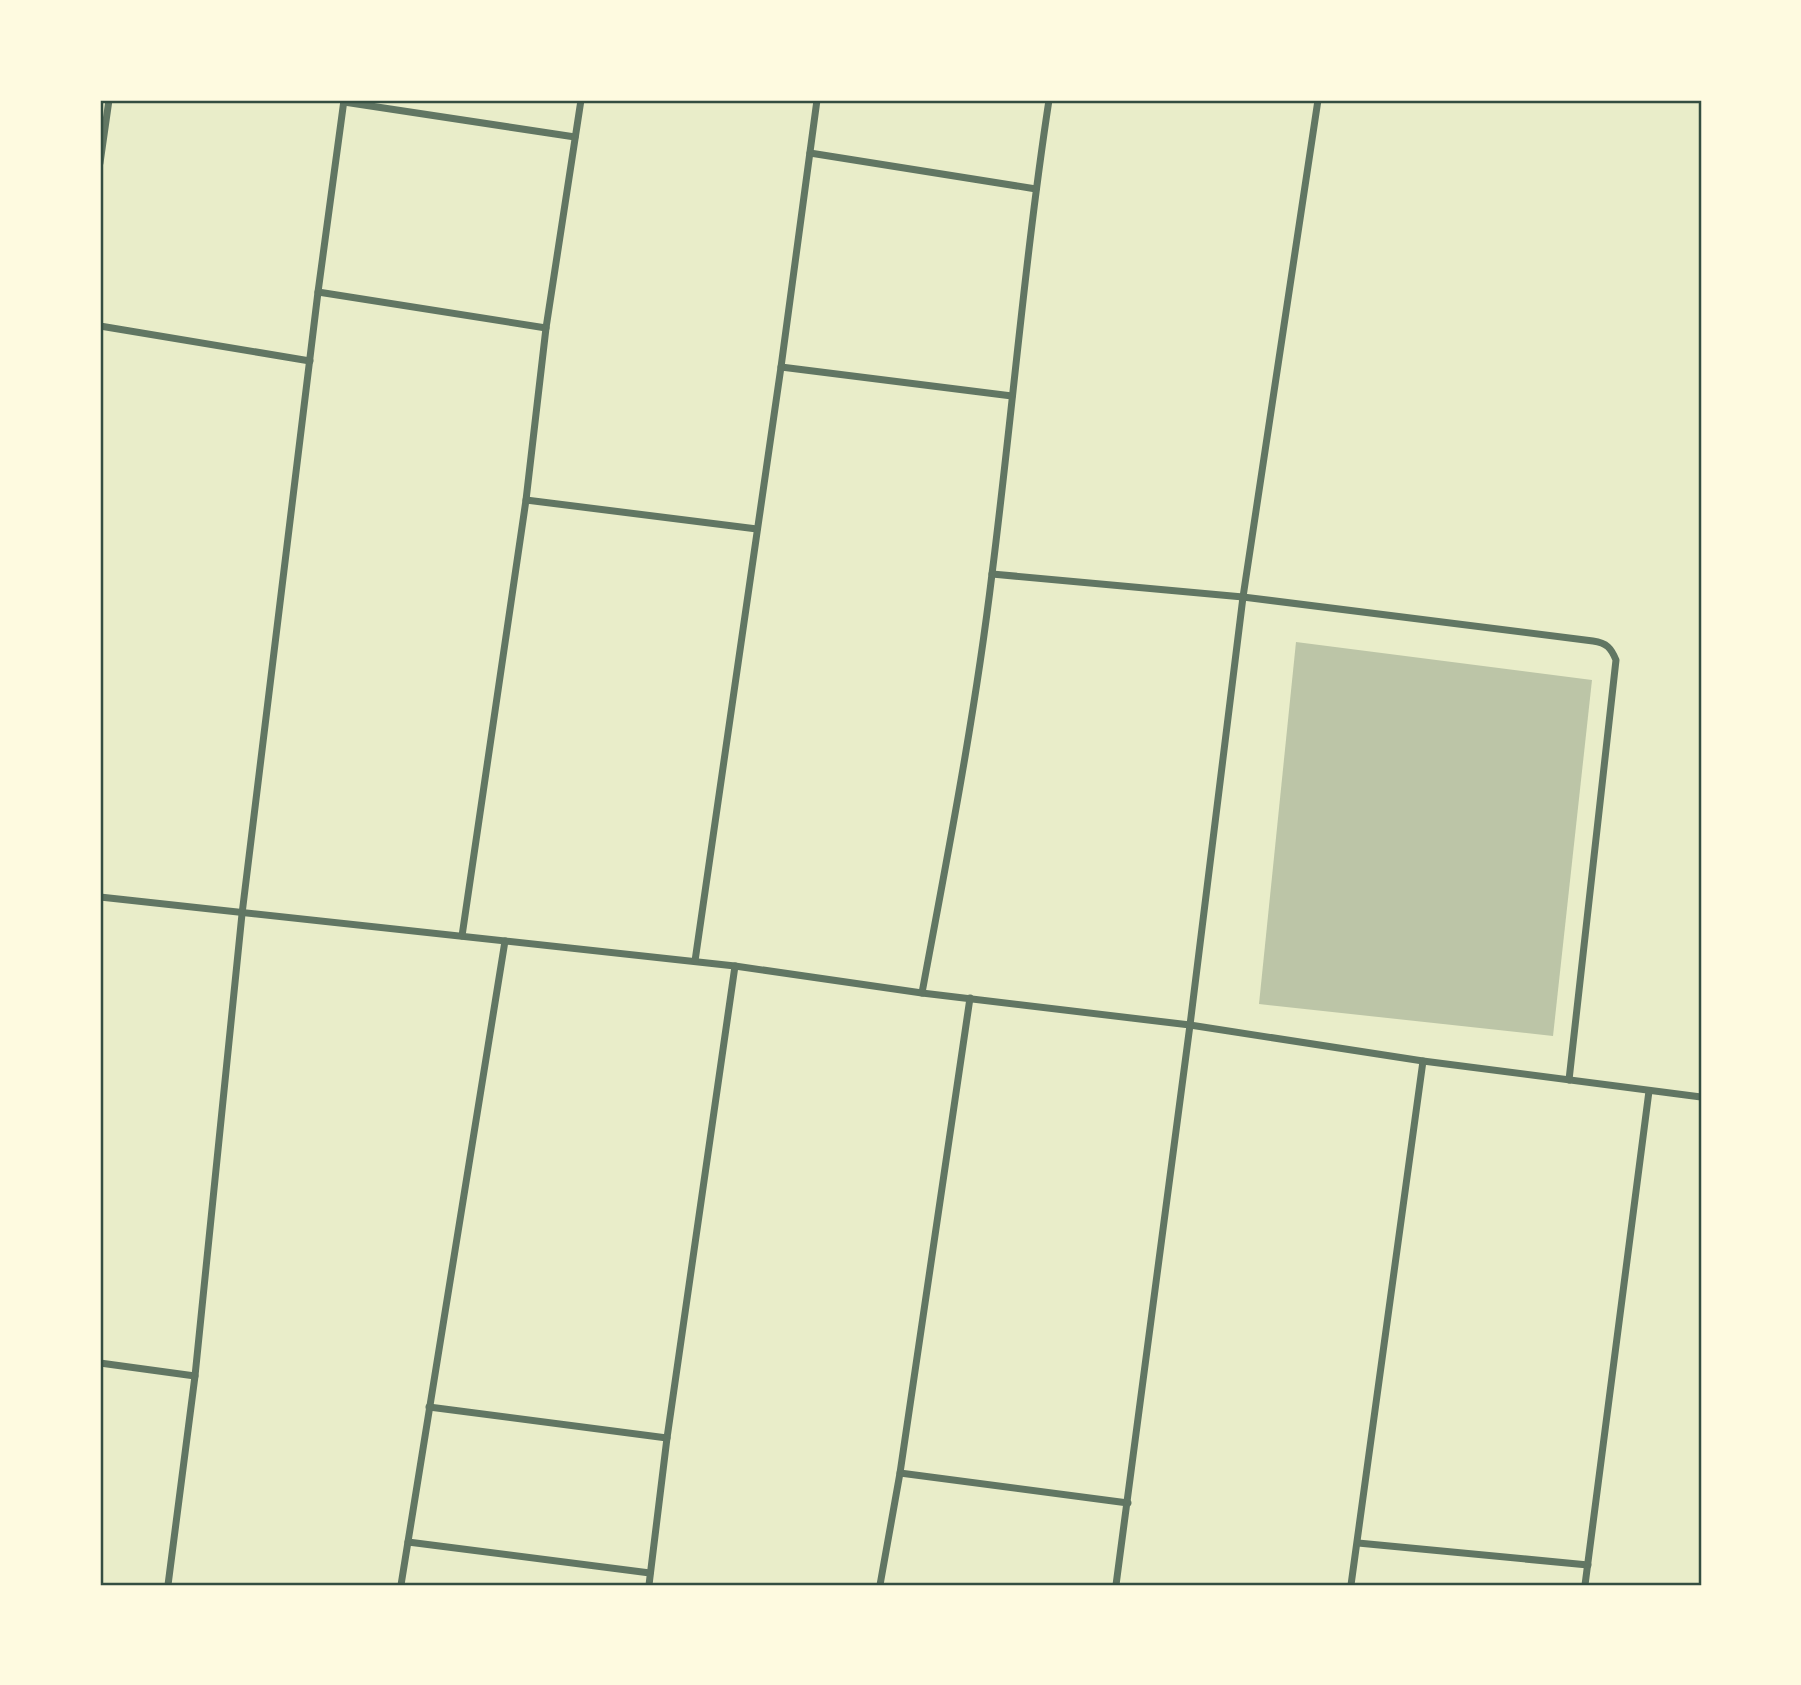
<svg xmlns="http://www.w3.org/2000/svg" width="1801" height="1685" viewBox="0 0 1801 1685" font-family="Helvetica,sans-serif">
	<rect width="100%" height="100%" fill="#e9edc9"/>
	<polygon fill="#bcc5a7" points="1296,642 1592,680 1553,1036 1259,1004"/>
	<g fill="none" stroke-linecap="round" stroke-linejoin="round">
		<g stroke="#617663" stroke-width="7">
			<polyline points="344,102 575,137"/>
			<polyline points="810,153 1036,189"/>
			<polyline points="100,163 109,100"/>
			<polyline points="318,292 546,328"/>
			<polyline points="100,326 310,361"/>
			<polyline points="781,367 1012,396"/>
			<polyline points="526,500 757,529"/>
			<path d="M992,574L1243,597L1593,641C1607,643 1611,648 1616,660L1569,1080"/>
			<polyline points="100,897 735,966 922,993 1190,1025 1423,1061 1701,1097"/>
			<polyline points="462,936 526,500 546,328 581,100"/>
			<polyline points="695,961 781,367 817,100"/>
			<path d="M922,993C948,853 975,715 992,574C1012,416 1025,257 1049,100"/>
			<polyline points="100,1363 195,1376"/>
			<polyline points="429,1407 667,1438"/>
			<polyline points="900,1473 1128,1503"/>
			<polyline points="408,1542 650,1573"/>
			<polyline points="1358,1543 1588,1565"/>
			<polyline points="168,1585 195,1376 242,914 318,292 344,100"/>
			<polyline points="401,1585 505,941"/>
			<polyline points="649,1585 667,1438 735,966"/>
			<polyline points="880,1585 900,1473 970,998"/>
			<polyline points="1116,1585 1190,1025 1243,597 1318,100"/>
			<polyline points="1351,1585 1423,1061"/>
			<polyline points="1585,1585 1649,1091"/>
		</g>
	</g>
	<rect width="1801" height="1685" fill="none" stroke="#fefae0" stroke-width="203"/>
	<rect x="102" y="102" width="1598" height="1482" fill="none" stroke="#344e41" stroke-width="2.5"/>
</svg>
